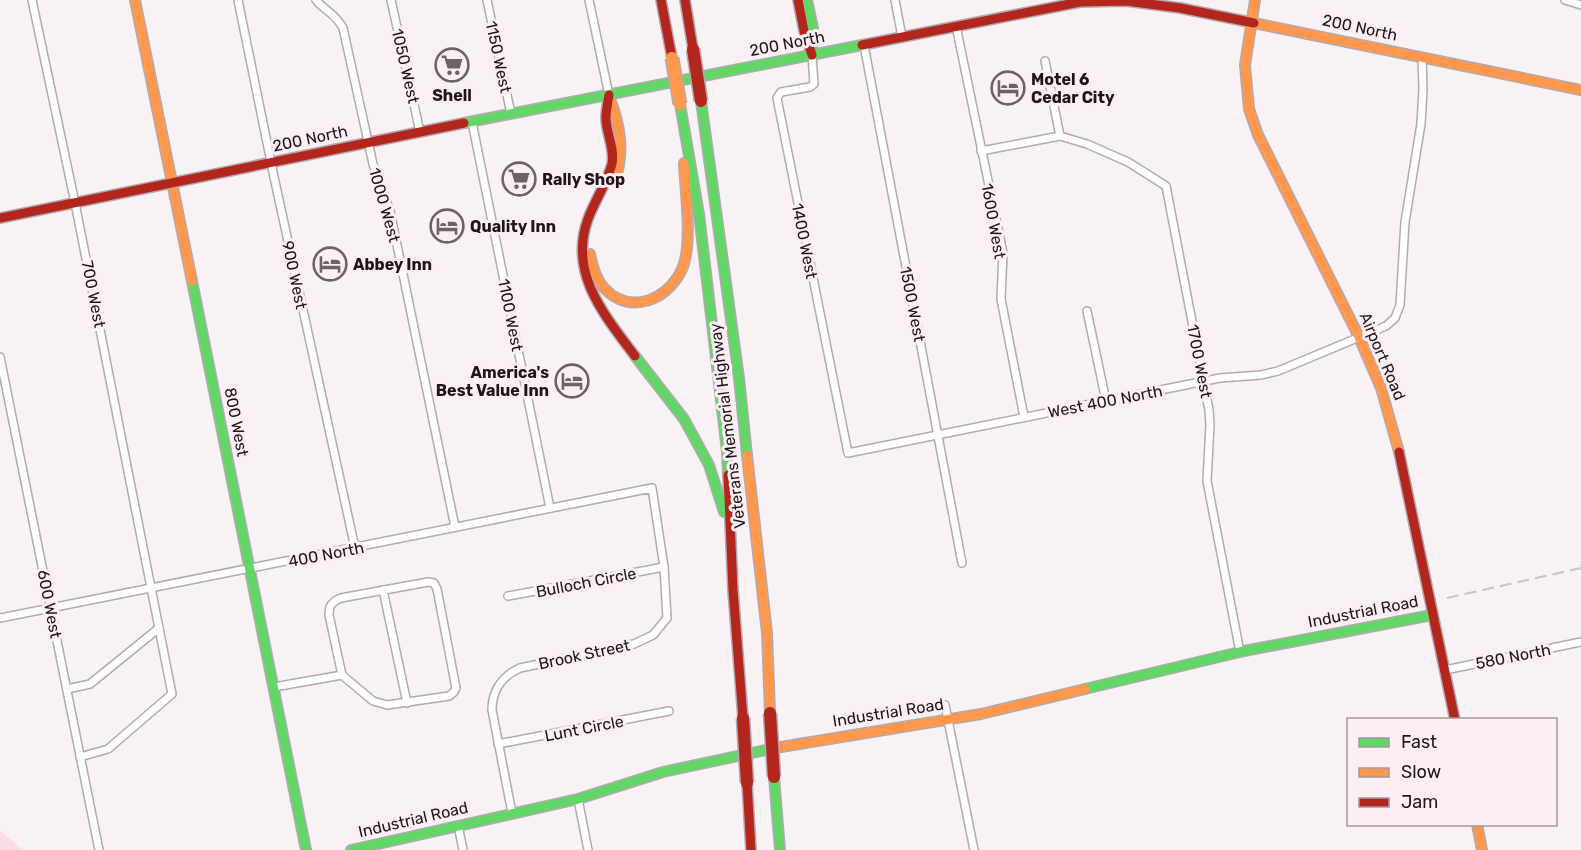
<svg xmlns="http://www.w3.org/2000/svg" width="1581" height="850" viewBox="0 0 1581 850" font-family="Rubik,sans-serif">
	<rect width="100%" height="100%" fill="#f8f2f5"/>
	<polygon fill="#fbddea" points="0,830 23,850 0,850"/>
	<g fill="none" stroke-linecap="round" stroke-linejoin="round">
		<g stroke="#b2aaae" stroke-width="10">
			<g id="street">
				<polyline points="32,0 75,203 172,694 108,749 80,757"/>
				<polyline points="238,0 274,177 355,548"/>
				<path d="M316,0C326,12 335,13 343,28L373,164L390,211L455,527"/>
				<polyline points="391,0 420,132"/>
				<polyline points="487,0 511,114"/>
				<polyline points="589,0 609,95"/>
				<polyline points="895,0 902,37"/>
				<polyline points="1565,0 1581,5"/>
				<polyline points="956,26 1003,253 1001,299 1024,417"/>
				<polyline points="864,45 962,563"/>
				<polyline points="812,55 814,84 810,87 781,92 777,98 848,453 1220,378 1261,375 1278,371 1386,326 1395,318 1400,305 1405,222 1421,124 1423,89 1422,57"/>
				<polyline points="1045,61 1060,136"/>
				<polyline points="472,122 550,508"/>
				<polyline points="981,151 1060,136 1087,144 1128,162 1166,186 1209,410 1210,425 1207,481 1240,652"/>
				<polyline points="1087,311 1106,401"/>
				<polyline points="0,357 99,850"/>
				<polyline points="383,590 407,703"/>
				<polyline points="508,596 664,567"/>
				<path d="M0,618L652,488L664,567L667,618L653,635L634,644L520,668C502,676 492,691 492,710L512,813"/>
				<polyline points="1445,670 1581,642"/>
				<path d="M274,687L342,675L329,615C329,605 332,602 341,598L428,582L434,583L437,589L456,688L454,692L449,696L387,705L373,701L342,675"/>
				<polyline points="67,689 90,684 159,628"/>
				<polyline points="945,705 974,850"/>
				<polyline points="498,744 669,711"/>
				<polyline points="578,799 588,850"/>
				<polyline points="458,825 463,850"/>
			</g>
		</g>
		<g stroke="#b2aaae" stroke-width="12">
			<g id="fast">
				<polyline points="807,0 813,28 812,48"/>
				<polyline points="701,101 739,378 747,455"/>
				<polyline points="680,104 699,214 727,451 728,475"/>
				<polyline points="464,123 862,45"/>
				<polyline points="192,281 306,850"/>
				<polyline points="635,356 684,419 709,465 724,512"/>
				<polyline points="1085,689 1244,651 1432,615"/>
				<polyline points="774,777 780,850"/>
				<polyline points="351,850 578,799 663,772 775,748"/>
			</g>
		</g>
		<g stroke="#b2aaae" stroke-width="12">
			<g id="slow">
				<polyline points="135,0 192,281"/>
				<polyline points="1255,0 1245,65 1249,109 1258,135 1359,337 1381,388 1399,452"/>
				<polyline points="1254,23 1581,90"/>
				<path d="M610,99C619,122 624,145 618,170"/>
				<path d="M590,254C593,266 595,278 604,288C630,316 668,300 682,269C693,246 685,190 684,163"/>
				<polyline points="747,455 767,633 770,713"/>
				<polyline points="775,748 981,714 1085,689"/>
				<polyline points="1477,824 1482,850"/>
			</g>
		</g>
		<g stroke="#b2aaae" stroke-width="12">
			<g id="jam">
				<polyline points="661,0 672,58"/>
				<polyline points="685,0 693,49"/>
				<polyline points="798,0 804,31 812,55"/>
				<polyline points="862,45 1080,2 1126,1 1180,8 1254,23"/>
				<path d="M609,95C608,102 606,110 606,118C606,133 615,148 612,164C607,183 595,200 588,219C568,273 605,316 635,356"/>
				<polyline points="0,218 464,123"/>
				<polyline points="1399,452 1455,720"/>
				<polyline points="728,475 733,590 743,718"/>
				<polyline points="747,783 751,850"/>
			</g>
		</g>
		<use href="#street" stroke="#fefdfe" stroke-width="7"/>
		<use href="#fast" stroke="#63d668" stroke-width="9"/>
		<use href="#slow" stroke="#ff974d" stroke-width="9"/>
		<use href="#jam" stroke="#b3261e" stroke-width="9"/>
		<polyline stroke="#c7c4c5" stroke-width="2" stroke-dasharray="12 6" stroke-linecap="butt" points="1447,598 1581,568"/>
		<g stroke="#b2aaae" stroke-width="15" stroke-linecap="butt">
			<polyline id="slow-bridge" points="672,58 680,104"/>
		</g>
		<g stroke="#b2aaae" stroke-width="15" stroke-linecap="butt">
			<g id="jam-bridge">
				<polyline points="693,49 701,101"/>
				<polyline points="770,713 774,777"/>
				<polyline points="743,718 747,783"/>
			</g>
		</g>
		<use href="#slow-bridge" stroke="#ff974d" stroke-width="12"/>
		<use href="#jam-bridge" stroke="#b3261e" stroke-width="12"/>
	</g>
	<defs>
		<g id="supermarket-ring" transform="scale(1.725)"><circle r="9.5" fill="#fbeff4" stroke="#6c6367" stroke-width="1.5"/><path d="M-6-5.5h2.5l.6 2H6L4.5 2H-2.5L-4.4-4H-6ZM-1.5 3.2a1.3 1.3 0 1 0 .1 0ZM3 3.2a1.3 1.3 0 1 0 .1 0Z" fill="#6c6367"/></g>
		<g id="hotel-ring" transform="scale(1.725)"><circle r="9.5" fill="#fbeff4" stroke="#6c6367" stroke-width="1.5"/><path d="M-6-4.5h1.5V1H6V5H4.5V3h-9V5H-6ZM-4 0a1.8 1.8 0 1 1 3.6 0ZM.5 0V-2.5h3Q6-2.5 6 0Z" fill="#6c6367"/></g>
	</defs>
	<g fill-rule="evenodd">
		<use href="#supermarket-ring" x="452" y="65"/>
		<use href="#hotel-ring" x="1008" y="88"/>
		<use href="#supermarket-ring" x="519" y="179"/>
		<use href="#hotel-ring" x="447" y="226"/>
		<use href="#hotel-ring" x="330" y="264"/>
		<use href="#hotel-ring" x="572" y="381"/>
	</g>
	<g text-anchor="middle" stroke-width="6" stroke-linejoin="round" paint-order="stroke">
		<g font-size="16" fill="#20161a" stroke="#fbeff4">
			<text transform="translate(1360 27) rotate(12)" y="6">200 North</text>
			<text transform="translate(787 43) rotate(-11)" y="6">200 North</text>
			<text transform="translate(499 57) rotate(78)" y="6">1150 West</text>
			<text transform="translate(406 66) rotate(77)" y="6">1050 West</text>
			<text transform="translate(310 138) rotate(-12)" y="6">200 North</text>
			<text transform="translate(385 205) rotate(74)" y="6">1000 West</text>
			<text transform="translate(994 221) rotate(80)" y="6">1600 West</text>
			<text transform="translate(805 241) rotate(79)" y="6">1400 West</text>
			<text transform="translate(295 275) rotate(78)" y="6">900 West</text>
			<text transform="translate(94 294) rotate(79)" y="6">700 West</text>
			<text transform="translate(913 304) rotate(79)" y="6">1500 West</text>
			<text transform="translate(511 315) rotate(79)" y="6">1100 West</text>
			<text transform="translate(1383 356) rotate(67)" y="6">Airport Road</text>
			<text transform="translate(1200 361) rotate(79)" y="6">1700 West</text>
			<text transform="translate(1105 401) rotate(-11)" y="6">West 400 North</text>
			<text transform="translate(237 422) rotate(79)" y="6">800 West</text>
			<text transform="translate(727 426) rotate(-97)" y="6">Veterans Memorial Highway</text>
			<text transform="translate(326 554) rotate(-11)" y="6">400 North</text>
			<text transform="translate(586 582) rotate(-11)" y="6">Bulloch Circle</text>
			<text transform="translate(50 604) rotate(79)" y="6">600 West</text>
			<text transform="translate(1363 611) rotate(-11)" y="6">Industrial Road</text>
			<text transform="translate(584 654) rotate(-12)" y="6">Brook Street</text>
			<text transform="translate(1513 656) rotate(-11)" y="6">580 North</text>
			<text transform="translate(888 712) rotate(-9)" y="6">Industrial Road</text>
			<text transform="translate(584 728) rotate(-11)" y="6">Lunt Circle</text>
			<text transform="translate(413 819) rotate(-13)" y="6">Industrial Road</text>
		</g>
		<g font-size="16" font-weight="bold" fill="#20161a" stroke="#fbeff4" text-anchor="start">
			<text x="1031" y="85">Motel 6<tspan x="1031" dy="18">Cedar City</tspan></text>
			<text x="452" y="101" text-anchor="middle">Shell</text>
			<text x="542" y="185">Rally Shop</text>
			<text x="470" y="232">Quality Inn</text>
			<text x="353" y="270">Abbey Inn</text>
			<text x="549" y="378" text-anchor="end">America's<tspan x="549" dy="18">Best Value Inn</tspan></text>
		</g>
	</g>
	<rect x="1347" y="718" width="210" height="108" fill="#fbeff4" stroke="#a3989d" stroke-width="1.5"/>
	<rect x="1359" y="738" width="30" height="9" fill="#63d668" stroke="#a3989d" stroke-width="1.5"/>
	<text x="1401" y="748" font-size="18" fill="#20161a">Fast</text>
	<rect x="1359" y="768" width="30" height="9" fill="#ff974d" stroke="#a3989d" stroke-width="1.5"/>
	<text x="1401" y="778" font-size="18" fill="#20161a">Slow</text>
	<rect x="1359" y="798" width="30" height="9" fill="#b3261e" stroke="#a3989d" stroke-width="1.5"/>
	<text x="1401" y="808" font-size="18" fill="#20161a">Jam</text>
</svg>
